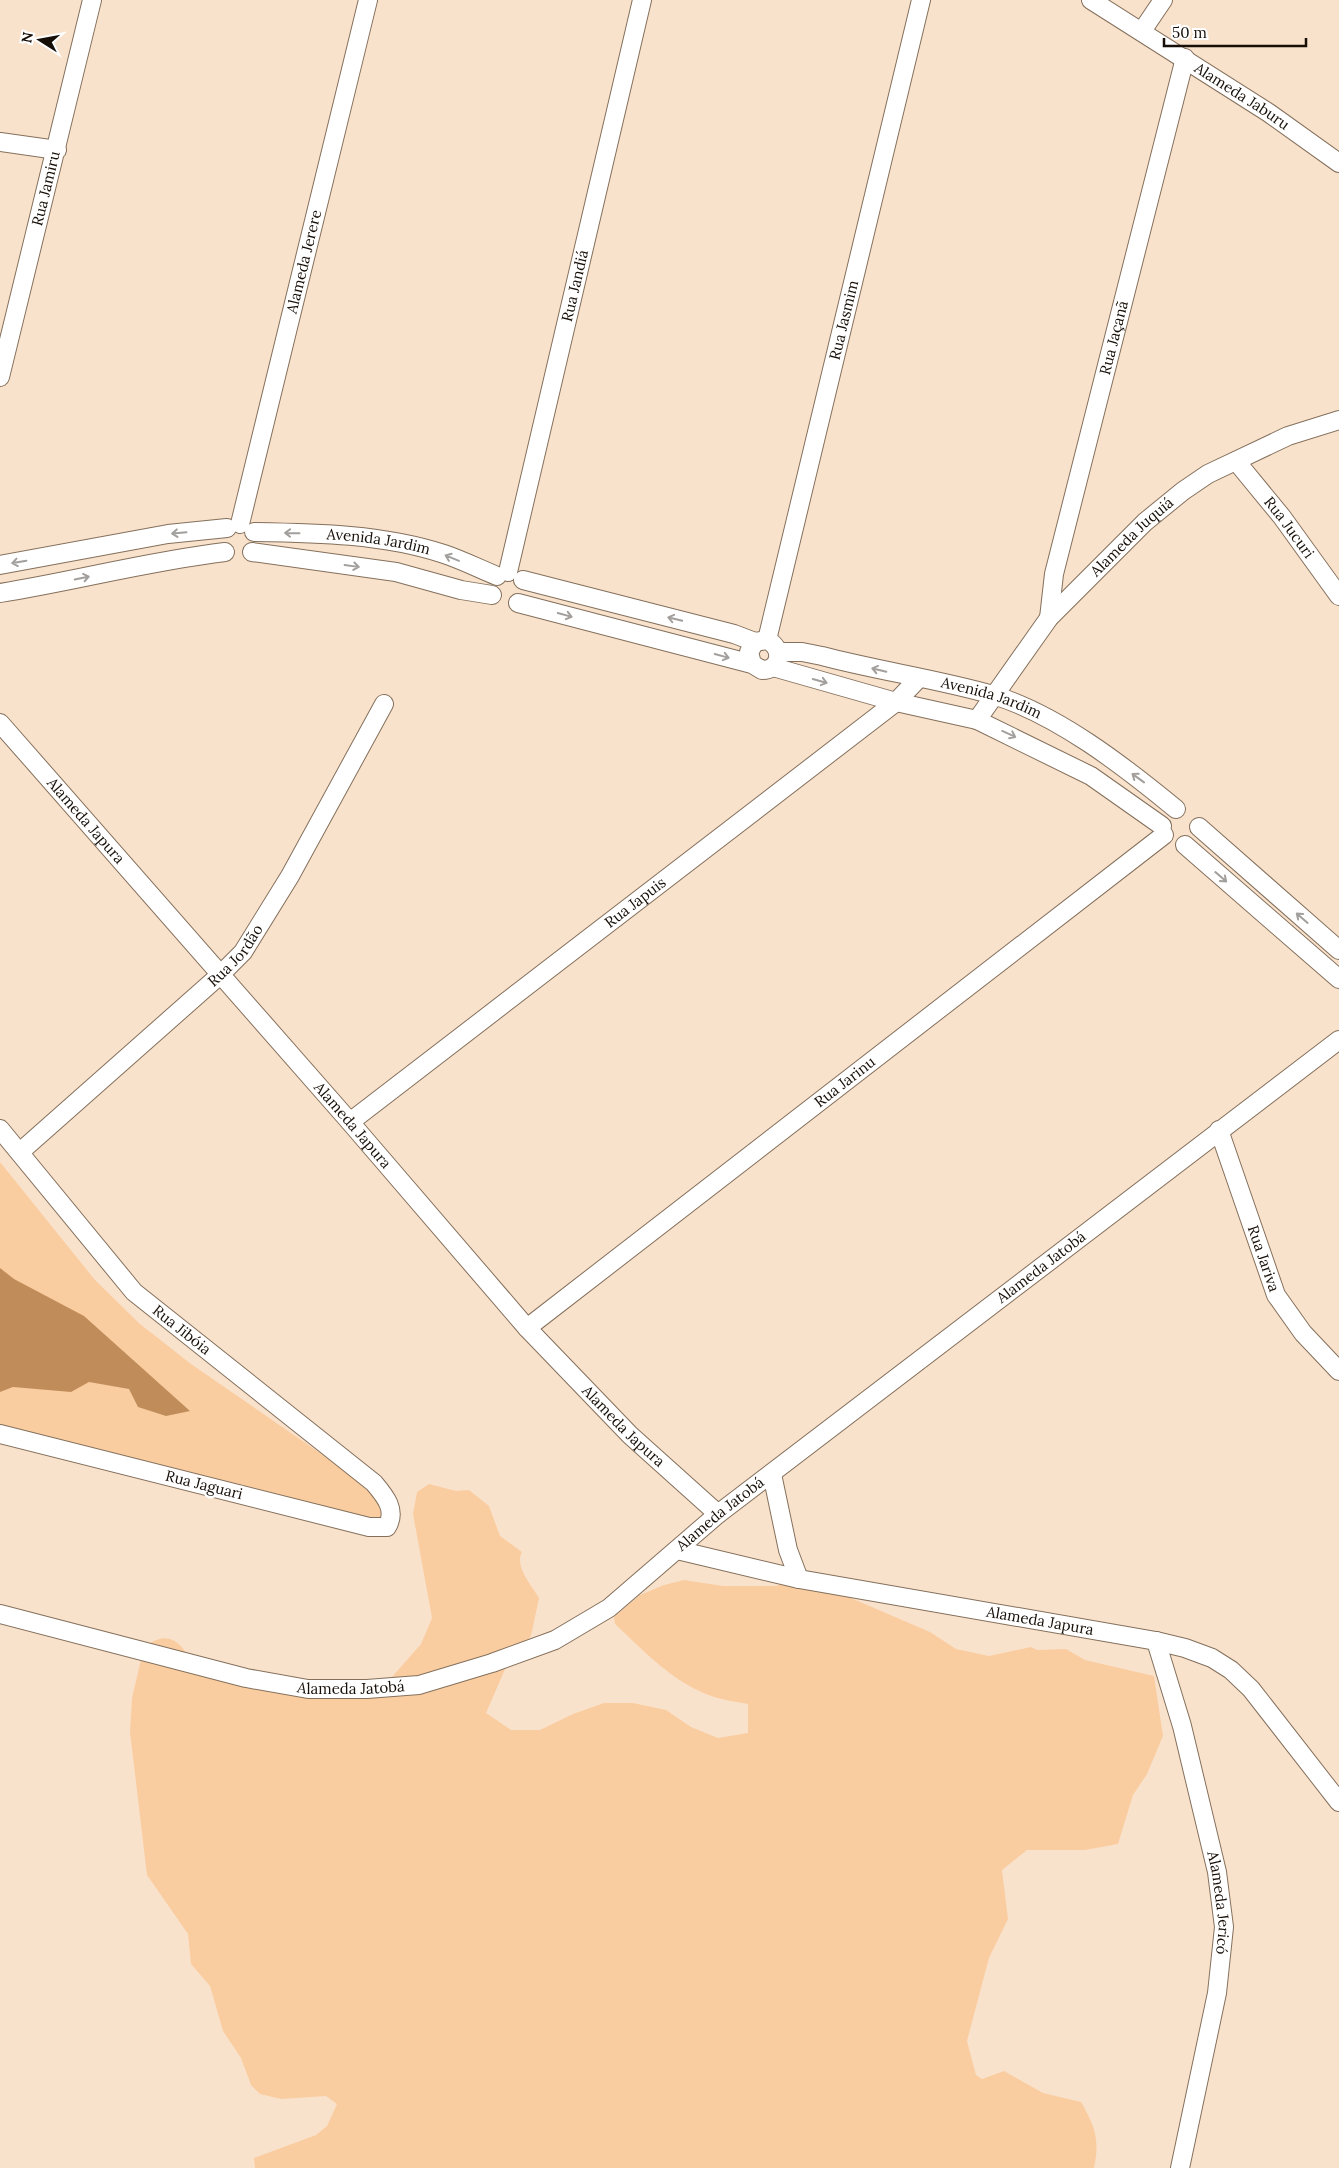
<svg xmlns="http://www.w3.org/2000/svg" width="1339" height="2168" viewBox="0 0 1339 2168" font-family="Lora,serif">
	<rect width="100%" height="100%" fill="#f9e2cc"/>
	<g fill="#facda1">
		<polygon points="0,1162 95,1280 140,1324 191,1364 378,1493 384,1513 376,1521 0,1430"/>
		<path d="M429,1484L456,1491L469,1490L489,1506L500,1536L522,1552C514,1566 532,1586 539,1598L531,1636L509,1660L486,1713L511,1730H540L573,1714L604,1703H633L666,1710L691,1727L718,1738L748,1733V1704C737,1702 724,1700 714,1697C673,1683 645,1652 615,1624L614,1617L640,1595L664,1585L684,1580L723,1586H776L802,1577L930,1632L956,1649L989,1656L1031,1647L1037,1650L1066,1649L1085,1660L1154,1676L1163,1736L1147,1774L1133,1795L1118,1844L1085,1850H1027L1002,1870L1008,1919L989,1958L967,2041L976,2075L982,2079L1004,2071L1043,2093L1081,2102C1095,2126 1100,2140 1094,2168H255L254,2158L316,2135L327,2126L337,2104L326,2096L281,2099L260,2094L251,2085L241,2058L223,2031L210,1986L191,1964L188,1934L147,1875L130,1732L132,1698L144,1647C173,1626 181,1646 198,1669L352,1687L392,1677L421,1644L432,1618L413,1514L417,1492Z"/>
	</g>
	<polygon fill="#c08d5a" points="0,1268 14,1279 84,1316 190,1411 166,1416 138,1407 129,1389 89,1382 71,1392 13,1387 0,1392"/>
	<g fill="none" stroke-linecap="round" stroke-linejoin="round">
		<g stroke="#84705c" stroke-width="20">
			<g id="street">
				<path id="s1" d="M1091,0L1269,113L1339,163"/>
				<polyline points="1142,31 1163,0"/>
				<polyline points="0,142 57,150"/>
				<path id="s2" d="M0,377L92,0"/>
				<path id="s3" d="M1236,461L1282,517L1339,596"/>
				<path id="s4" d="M240,524L368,0"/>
				<path id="s5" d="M254,532C317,533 383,534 444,554C462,560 480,569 497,576"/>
				<polyline points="252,552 396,572 461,590 492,595"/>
				<polyline points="0,565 168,534 227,528"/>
				<path id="s6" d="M508,572L642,0"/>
				<polyline points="523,580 734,634 755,642"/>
				<path d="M0,593C75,581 149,561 225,552"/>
				<path d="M518,603L752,664L762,670C781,670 784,648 767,640L755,642L749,652L752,664"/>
				<path id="s7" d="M1049,618L1054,574L1185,58"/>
				<path id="s8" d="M767,640L921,0"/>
				<path id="s9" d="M779,652H802L822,656C879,671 937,679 993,695C1057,714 1125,767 1176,809"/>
				<polyline points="773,667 896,702 977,720 1091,776 1162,826"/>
				<path id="s10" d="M977,720L1049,618L1145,522L1183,491L1208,474L1288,436L1339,420"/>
				<path id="s11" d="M0,723L350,1122L527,1328L630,1435L718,1514"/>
				<polyline points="1199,827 1339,950"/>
				<polyline points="1185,845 1339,979"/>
				<path id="s12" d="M350,1122L896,702L918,679"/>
				<path id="s13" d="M0,1129L134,1292L374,1483C385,1496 397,1510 387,1527H369L0,1434"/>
				<path id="s14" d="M1219,1130L1276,1295L1303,1333L1339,1371"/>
				<path id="s15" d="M20,1152L220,975L243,952L290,876L384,704"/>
				<path id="s16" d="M527,1328L1164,835"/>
				<polyline points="772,1474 788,1550 799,1579"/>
				<path id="s17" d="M677,1550L799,1579L1156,1641L1185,1648L1212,1658L1231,1670L1251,1689L1339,1802"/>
				<path id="s18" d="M0,1614L246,1678L308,1689H367L419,1685L492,1663L555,1640L609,1608L718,1514L1339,1040"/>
				<path id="s19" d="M1156,1641L1182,1726L1217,1872L1224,1927L1217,1993L1180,2168"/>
			</g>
		</g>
		<use href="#street" stroke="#fff" stroke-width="18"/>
	</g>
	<defs><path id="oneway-shaft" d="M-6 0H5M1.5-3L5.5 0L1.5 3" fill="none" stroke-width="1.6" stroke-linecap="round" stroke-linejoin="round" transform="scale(1.25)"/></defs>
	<g stroke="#a29f9c">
		<use href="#oneway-shaft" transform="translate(179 533) rotate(175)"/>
		<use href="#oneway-shaft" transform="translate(292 533) rotate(-179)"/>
		<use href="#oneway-shaft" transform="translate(452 558) rotate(-158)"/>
		<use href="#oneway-shaft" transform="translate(19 562) rotate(170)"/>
		<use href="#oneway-shaft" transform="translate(352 566) rotate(8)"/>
		<use href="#oneway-shaft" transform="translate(82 578) rotate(-12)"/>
		<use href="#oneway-shaft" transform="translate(565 615) rotate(15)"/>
		<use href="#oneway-shaft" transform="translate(675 619) rotate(-166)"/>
		<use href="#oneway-shaft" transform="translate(722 656) rotate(15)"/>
		<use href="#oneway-shaft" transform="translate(879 670) rotate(-167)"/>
		<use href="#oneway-shaft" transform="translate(820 681) rotate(16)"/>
		<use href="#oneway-shaft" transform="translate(1009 734) rotate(25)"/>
		<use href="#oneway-shaft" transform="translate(1138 778) rotate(-144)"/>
		<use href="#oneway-shaft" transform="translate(1221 877) rotate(41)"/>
		<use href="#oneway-shaft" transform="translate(1302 918) rotate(-139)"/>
	</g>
	<g text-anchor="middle" stroke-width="5" stroke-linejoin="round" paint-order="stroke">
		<g font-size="15" fill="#160e07" stroke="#fff">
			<text dy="5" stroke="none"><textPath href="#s1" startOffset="179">Alameda Jaburu</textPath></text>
			<text dy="5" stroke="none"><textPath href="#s2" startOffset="194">Rua Jamiru</textPath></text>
			<text dy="5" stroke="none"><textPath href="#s4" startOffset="270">Alameda Jerere</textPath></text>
			<text dy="5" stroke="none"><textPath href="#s6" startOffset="294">Rua Jandiá</textPath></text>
			<text dy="5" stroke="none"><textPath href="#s8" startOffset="329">Rua Jasmim</textPath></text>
			<text dy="5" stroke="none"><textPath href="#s7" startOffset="288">Rua Jaçanã</textPath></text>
			<text dy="5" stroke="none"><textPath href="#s3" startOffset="85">Rua Jucuri</textPath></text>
			<text dy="5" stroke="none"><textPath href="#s10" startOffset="241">Alameda Juquiá</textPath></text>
			<text dy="5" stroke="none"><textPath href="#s5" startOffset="125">Avenida Jardim</textPath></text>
			<text dy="5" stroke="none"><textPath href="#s9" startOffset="218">Avenida Jardim</textPath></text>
			<text dy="5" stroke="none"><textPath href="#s11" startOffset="130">Alameda Japura</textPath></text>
			<text dy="5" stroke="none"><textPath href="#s12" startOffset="360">Rua Japuis</textPath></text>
			<text dy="5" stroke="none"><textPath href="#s15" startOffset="292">Rua Jordão</textPath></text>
			<text dy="5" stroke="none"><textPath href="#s16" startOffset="402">Rua Jarinu</textPath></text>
			<text dy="5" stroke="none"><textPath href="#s11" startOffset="535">Alameda Japura</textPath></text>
			<text dy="5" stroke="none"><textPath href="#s14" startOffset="136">Rua Jariva</textPath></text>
			<text dy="5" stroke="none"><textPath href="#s18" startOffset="1185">Alameda Jatobá</textPath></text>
			<text dy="5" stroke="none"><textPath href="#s13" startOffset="272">Rua Jibóia</textPath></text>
			<text dy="5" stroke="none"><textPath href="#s11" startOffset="940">Alameda Japura</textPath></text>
			<text transform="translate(204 1485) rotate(14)" y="5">Rua Jaguari</text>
			<text dy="5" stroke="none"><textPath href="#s18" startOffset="780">Alameda Jatobá</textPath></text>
			<text dy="5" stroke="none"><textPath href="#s17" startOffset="370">Alameda Japura</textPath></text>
			<text dy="5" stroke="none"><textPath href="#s18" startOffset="360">Alameda Jatobá</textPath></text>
			<text dy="5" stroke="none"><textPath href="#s19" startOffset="270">Alameda Jericó</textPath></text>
		</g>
	</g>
	<g transform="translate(40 40) rotate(281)" stroke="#ffffff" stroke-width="4" paint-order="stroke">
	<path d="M0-4L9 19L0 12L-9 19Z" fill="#160e07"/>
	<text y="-8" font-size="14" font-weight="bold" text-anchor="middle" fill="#160e07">N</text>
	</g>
	<path d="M1164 38v8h142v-8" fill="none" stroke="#160e07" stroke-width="2.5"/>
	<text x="1172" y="38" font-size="15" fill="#160e07" stroke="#ffffff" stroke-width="4" paint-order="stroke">50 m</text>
</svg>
